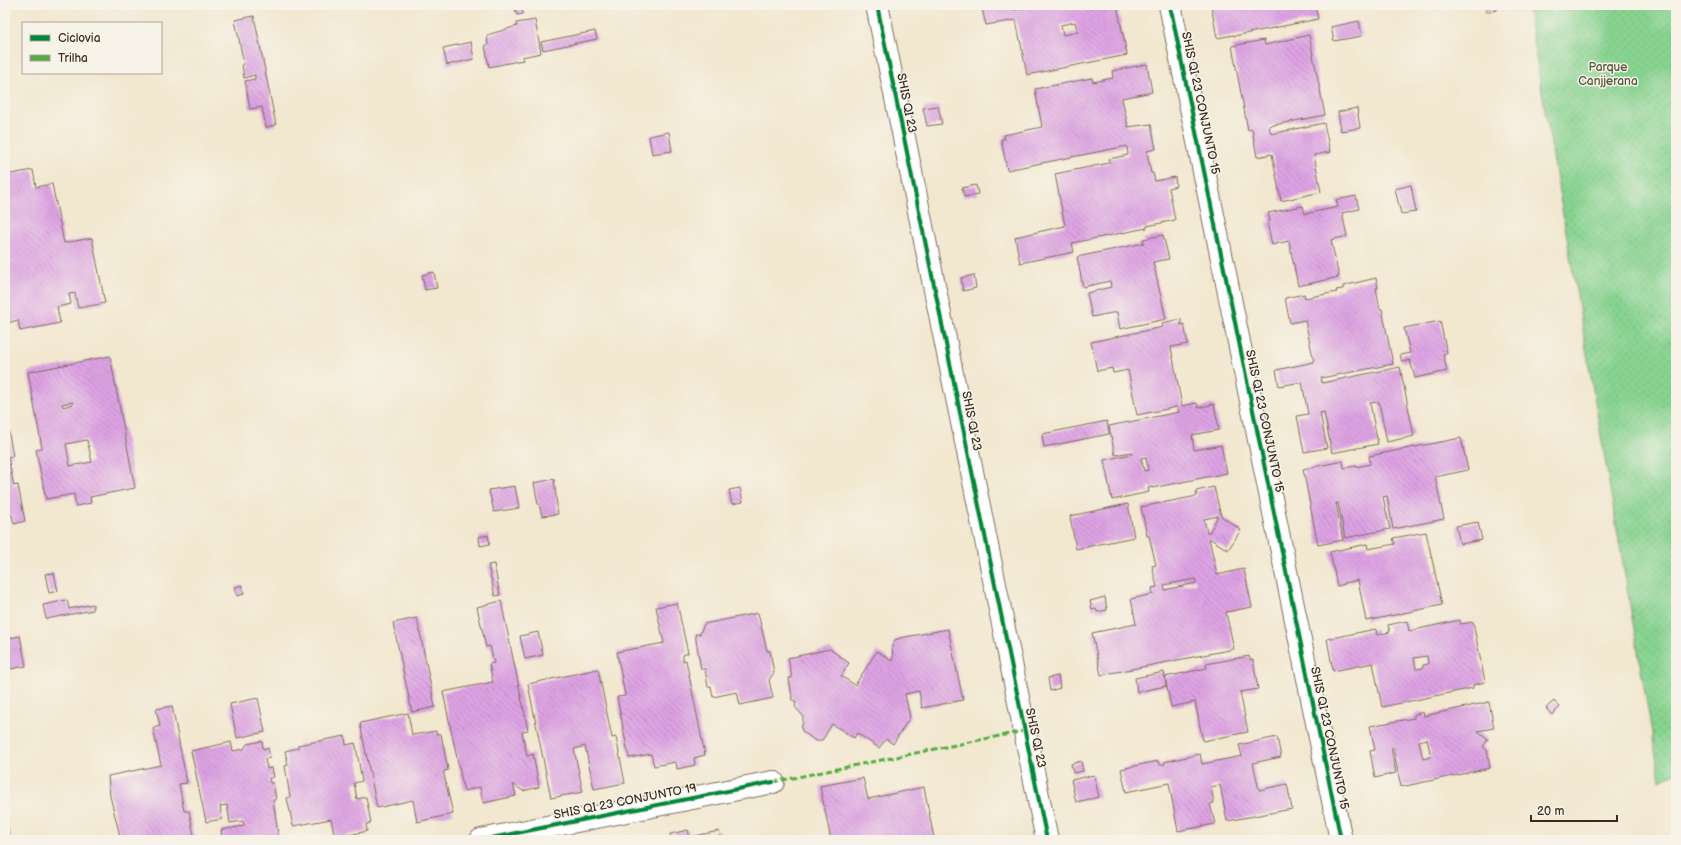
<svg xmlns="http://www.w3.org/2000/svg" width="1681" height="845" viewBox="0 0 1681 845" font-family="'Balsamiq Sans',sans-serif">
	<defs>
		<pattern id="park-dots" width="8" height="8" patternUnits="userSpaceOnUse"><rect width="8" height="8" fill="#87d390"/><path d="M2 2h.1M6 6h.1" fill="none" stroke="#75b57c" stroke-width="1.8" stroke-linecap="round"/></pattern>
		<pattern id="building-back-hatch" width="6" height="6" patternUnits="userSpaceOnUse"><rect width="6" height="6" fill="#dea3e4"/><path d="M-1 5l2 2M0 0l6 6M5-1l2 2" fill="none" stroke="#b585b8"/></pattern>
	</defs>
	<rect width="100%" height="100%" fill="#f7f3e8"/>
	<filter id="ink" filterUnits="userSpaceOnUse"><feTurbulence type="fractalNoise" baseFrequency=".025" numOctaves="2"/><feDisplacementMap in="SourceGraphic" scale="8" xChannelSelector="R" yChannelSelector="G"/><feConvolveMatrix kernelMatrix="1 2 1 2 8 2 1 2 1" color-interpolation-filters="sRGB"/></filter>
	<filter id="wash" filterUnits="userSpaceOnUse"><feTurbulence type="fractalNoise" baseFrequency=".012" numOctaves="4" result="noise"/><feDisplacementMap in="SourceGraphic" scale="16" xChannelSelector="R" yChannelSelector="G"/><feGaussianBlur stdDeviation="0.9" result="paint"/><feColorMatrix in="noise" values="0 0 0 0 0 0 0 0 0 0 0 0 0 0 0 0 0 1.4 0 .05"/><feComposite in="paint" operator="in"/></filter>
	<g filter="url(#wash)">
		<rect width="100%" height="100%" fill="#f2e7cf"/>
		<polygon fill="url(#park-dots)" stroke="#617e57" points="1527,5 1676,5 1676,773 1660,780"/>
		<g id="blocks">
			<g fill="url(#building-back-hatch)" fill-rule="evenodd">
				<polygon points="514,5 522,5 523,14 517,15"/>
				<path d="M1003,5H1014L1015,10L1038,5H1117L1127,55L1027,75L1016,20L986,25L982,9ZM1075,22L1078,32L1063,35L1061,25Z"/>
				<polygon points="1211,5 1315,5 1318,19 1234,36 1234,35 1217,38"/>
				<polygon points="1485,5 1496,5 1497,10 1486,12"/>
				<polygon points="254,16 276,125 266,127 262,107 250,109 245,81 255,79 255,75 244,78 242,64 244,64 235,20"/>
				<polygon points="535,20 541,53 522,57 523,60 489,67 485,45 488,45 487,35 517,26 516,23"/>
				<polygon points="1359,21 1362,36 1334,41 1331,27"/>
				<polygon points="595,31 597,39 543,50 541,42"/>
				<polygon points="1309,35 1325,115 1269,126 1271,134 1324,123 1330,152 1314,155 1321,192 1281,201 1272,154 1257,157 1252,129 1248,130 1232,46 1264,40 1265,45"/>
				<polygon points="471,42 474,59 447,65 443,48"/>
				<polygon points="1147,64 1152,92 1122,98 1128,127 1151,124 1156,149 1147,151 1151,173 1153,173 1155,181 1175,177 1176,186 1169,188 1175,220 1147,226 1147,228 1072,243 1074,252 1020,263 1015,237 1065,226 1055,174 1109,163 1109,159 1128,155 1127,146 1007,170 1001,139 1005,139 1004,135 1042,127 1035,89 1092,78 1093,82 1113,78 1112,71"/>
				<polygon points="938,106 942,124 927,126 923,108"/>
				<polygon points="1357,108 1360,128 1341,131 1338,112"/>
				<polygon points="669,132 672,151 652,154 649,136"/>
				<polygon points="33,170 36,187 52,184 64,243 92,238 105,303 78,308 75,293 69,294 71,304 57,307 60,323 20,331 18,320 8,323 5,308 5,297 7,297 5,288 5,175"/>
				<polygon points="976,185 978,194 964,197 962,188"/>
				<polygon points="1411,185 1416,212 1401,214 1395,189"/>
				<polygon points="1356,196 1359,209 1342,213 1347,236 1331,240 1339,277 1298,286 1289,241 1272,245 1267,222 1270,221 1268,213 1303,206 1305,214 1338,207 1336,200"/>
				<polygon points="1163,235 1169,259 1153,262 1166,319 1120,329 1117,312 1092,317 1087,293 1111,287 1110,281 1083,287 1077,257 1144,243 1143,239"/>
				<polygon points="434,272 437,288 425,290 422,275"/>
				<polygon points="974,275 976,288 963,291 961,278"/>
				<polygon points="1376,278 1378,288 1376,288 1380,309 1382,309 1393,364 1321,378 1322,383 1400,367 1414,436 1387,442 1379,402 1370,403 1378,444 1332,453 1324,412 1320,413 1327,448 1304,452 1297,416 1308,414 1302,382 1279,386 1276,370 1314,362 1305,320 1290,323 1285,298 1304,294 1305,298 1337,292 1336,290 1343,289 1343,286"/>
				<path d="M1181,319V325L1184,324L1188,344L1171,347L1182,406L1197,403L1198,408L1214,404L1219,430L1192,435L1194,450L1221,445L1227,473L1152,488V487L1148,488L1149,492L1112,500L1104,460L1132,454V452L1115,455L1109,426L1179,412L1177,407L1137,415L1128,370L1113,373L1112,368L1097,371L1091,342L1163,327L1162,323ZM1146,457L1148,470L1144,471L1141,458Z"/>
				<polygon points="1440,321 1447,353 1443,354 1447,371 1415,378 1410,360 1402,362 1400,355 1410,353 1404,328"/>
				<path d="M110,356L135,488L90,497L91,503L76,506L74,494L46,499L36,450L42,448L28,372ZM73,402L74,404L63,407L62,404ZM87,440L92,462L70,466L66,444Z"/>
				<polygon points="1107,421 1109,434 1044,447 1042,434"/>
				<polygon points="7,423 13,456 8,457 14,486 18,485 25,521 14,524 12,515 6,516 5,511 5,424"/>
				<polygon points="1461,438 1468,470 1435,477 1444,519 1393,529 1387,496 1383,497 1390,529 1345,538 1338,503 1336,503 1343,540 1318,545 1303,469 1343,461 1344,468 1356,466 1356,467 1370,464 1369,456"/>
				<polygon points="554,479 558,514 542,516 539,504 538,504 534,483"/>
				<polygon points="515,486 519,508 494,512 489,490"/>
				<path d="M1214,487L1221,516L1241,530L1228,550L1209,538L1217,575L1244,569L1252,607L1226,612L1234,649L1101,675L1092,633L1136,624L1131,599L1153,594L1152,588L1157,587L1152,566L1156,565L1149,536H1147L1141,507L1197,496L1196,491ZM1218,516L1209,533H1207L1204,519ZM1195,579L1196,583L1165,590L1164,585Z"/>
				<polygon points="740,488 743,502 732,504 729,490"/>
				<polygon points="1128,504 1134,537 1076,549 1070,516"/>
				<polygon points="1478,522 1482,540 1460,544 1456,526"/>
				<polygon points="1426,532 1442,605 1366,621 1358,580 1344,583 1345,584 1337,586 1330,552 1367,544 1368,549 1395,544 1393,538"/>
				<polygon points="488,535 490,544 480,546 479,537"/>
				<polygon points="494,564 500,595 495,596 488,565"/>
				<polygon points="54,573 58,591 49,593 45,574"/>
				<polygon points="242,585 244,594 237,596 235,587"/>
				<polygon points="1105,597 1107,610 1097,612 1096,609 1092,610 1090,601"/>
				<polygon points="67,600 69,609 93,604 93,610 46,619 43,605"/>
				<polygon points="501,601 528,730 522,732 527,756 533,754 539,787 523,791 513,784 516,796 483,803 480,787 464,791 443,692 493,682 489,664 494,663 490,646 486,647 477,607"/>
				<polygon points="677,603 688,653 683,655 683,661 686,660 705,755 694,758 695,765 677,769 676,762 654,766 651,754 629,758 617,697 625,696 617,652 664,643 656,607"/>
				<polygon points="758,613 767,651 770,651 774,673 769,680 773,698 740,705 737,692 713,697 711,686 708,687 705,669 701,669 695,634 700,634 704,624"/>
				<polygon points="417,618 435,707 412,712 393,623"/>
				<path d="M1460,620L1461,624L1473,622L1485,682L1473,685V688L1382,707L1373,663L1333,671L1327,639L1376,629L1377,635L1390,632L1388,625L1407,621L1409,631ZM1427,656L1428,664L1423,665V668L1416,669L1414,658Z"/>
				<polygon points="948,629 963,700 922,708 919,691 905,694 910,717 893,744 886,739 879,748 857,733 854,738 832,724 823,739 820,741 816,741 803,732 801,728 803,722 803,716 795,707 796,702 791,699 792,697 789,678 792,678 788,658 830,649 849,663 841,676 855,685 877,651 892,661 893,657 892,647 895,640 900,638"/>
				<polygon points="538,632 543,655 525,659 520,636"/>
				<polygon points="20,636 26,666 5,670 5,639"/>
				<polygon points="1249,656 1250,660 1253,660 1258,689 1240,692 1248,732 1203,741 1195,702 1171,707 1165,677 1207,668 1206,664"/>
				<polygon points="598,669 612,738 616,737 625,783 594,789 585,746 574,749 583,792 551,798 528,684"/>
				<polygon points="1164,672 1166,686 1137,692 1135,678"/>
				<polygon points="1058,676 1060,688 1050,691 1048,678"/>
				<polygon points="258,698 265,732 237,738 230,704"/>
				<polygon points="1554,701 1560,707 1552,715 1546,708"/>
				<path d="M1489,702L1494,728L1478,731L1488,739L1483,747L1487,750L1490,768L1401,787L1393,748H1391L1396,773L1375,778L1370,751L1375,750L1370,726L1414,718V715L1423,712L1424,716ZM1427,739L1431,757L1423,759L1419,741Z"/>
				<polygon points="172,706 187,783 179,784 184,811 189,811 195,840 121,840 110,796 108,776 161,765 153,728 160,726 156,709"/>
				<polygon points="408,713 412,735 436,731 436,734 441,734 448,770 444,771 444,775 453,814 417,822 413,800 377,808 360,723"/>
				<polygon points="345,736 346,745 355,743 356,746 362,781 354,783 357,799 366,797 371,823 366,824 367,831 335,838 331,819 293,826 287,798 290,797 285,766 288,765 285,751 298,748 298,745"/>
				<polygon points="1277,737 1281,757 1253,763 1259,790 1287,784 1292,809 1227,821 1220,785 1211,787 1214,803 1210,804 1215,824 1178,831 1169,783 1126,792 1121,769 1158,761 1160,765 1165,764 1164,762 1200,754 1202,764 1242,756 1239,745"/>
				<polygon points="262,741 263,749 268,748 270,758 265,759 267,769 272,768 274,777 269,778 270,783 273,783 276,800 273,800 279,840 222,840 221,830 244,826 243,821 230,823 227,805 220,806 222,819 206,822 191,751 231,742 233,751 244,749 247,744"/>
				<polygon points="1081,761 1083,771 1073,773 1071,764"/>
				<polygon points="1094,775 1099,797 1076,802 1071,780"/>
				<polygon points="863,778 868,799 924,787 934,838 922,840 831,840 820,786"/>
				<polygon points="5,818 6,818 10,840 5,840"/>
				<polygon points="688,830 690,837 719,831 721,840 667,840 671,839 670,834"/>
			</g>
		</g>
	</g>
	<g filter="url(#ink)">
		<use href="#blocks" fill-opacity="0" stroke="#7b6c5c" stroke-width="1"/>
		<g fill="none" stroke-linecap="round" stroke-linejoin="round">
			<g stroke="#7b6c5c" stroke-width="24">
				<g id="street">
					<polyline points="1170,5 1341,840"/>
					<polyline points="481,840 773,782"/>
				</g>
			</g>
			<g stroke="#7b6c5c" stroke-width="24">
				<polyline id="secondary" points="877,5 1047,840"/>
			</g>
			<use href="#street" stroke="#fff" stroke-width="22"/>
			<use href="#secondary" stroke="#fff" stroke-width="22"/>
			<polyline stroke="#55ab43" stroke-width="3" stroke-dasharray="6 3" stroke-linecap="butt" points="773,782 1024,731"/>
			<g stroke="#f7f3e8" stroke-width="6">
				<g id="cycleway">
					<polyline points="877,5 1047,840"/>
					<polyline points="1170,5 1341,840"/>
					<polyline points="481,840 773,782"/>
				</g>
			</g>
			<use href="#cycleway" stroke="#00873e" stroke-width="4"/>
		</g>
	</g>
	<g text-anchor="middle" stroke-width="3" stroke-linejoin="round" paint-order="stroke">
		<g font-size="12" fill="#4e543a" stroke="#f7f3e8">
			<text x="1608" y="71">Parque<tspan x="1608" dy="14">Canjjerana</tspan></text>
		</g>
		<g font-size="12" fill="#3b2a1e" stroke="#f7f3e8">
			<text transform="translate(907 103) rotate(79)" y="4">SHIS QI 23</text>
			<text transform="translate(1201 103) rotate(78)" y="4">SHIS QI 23 CONJUNTO 15</text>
			<text transform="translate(972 421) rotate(79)" y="4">SHIS QI 23</text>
			<text transform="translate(1265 421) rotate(78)" y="4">SHIS QI 23 CONJUNTO 15</text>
			<text transform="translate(1036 738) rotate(78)" y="4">SHIS QI 23</text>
			<text transform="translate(1330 738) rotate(78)" y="4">SHIS QI 23 CONJUNTO 15</text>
			<text transform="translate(625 801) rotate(-11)" y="4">SHIS QI 23 CONJUNTO 19</text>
		</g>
	</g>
	<rect width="1681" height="845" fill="none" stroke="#f7f3e8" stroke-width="20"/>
	<rect x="22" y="22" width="140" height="52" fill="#f7f3e8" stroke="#aca397"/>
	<rect x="30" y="35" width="20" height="6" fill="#00873e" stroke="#aca397"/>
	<text x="58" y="42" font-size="12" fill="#3b2a1e">Ciclovia</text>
	<rect x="30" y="55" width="20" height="6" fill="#55ab43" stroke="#aca397"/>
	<text x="58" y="62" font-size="12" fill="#3b2a1e">Trilha</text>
	<path d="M1531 815v6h86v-6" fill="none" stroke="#3b2a1e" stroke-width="2"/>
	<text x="1537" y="815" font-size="12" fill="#3b2a1e" stroke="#f7f3e8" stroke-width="3" paint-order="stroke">20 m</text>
</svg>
